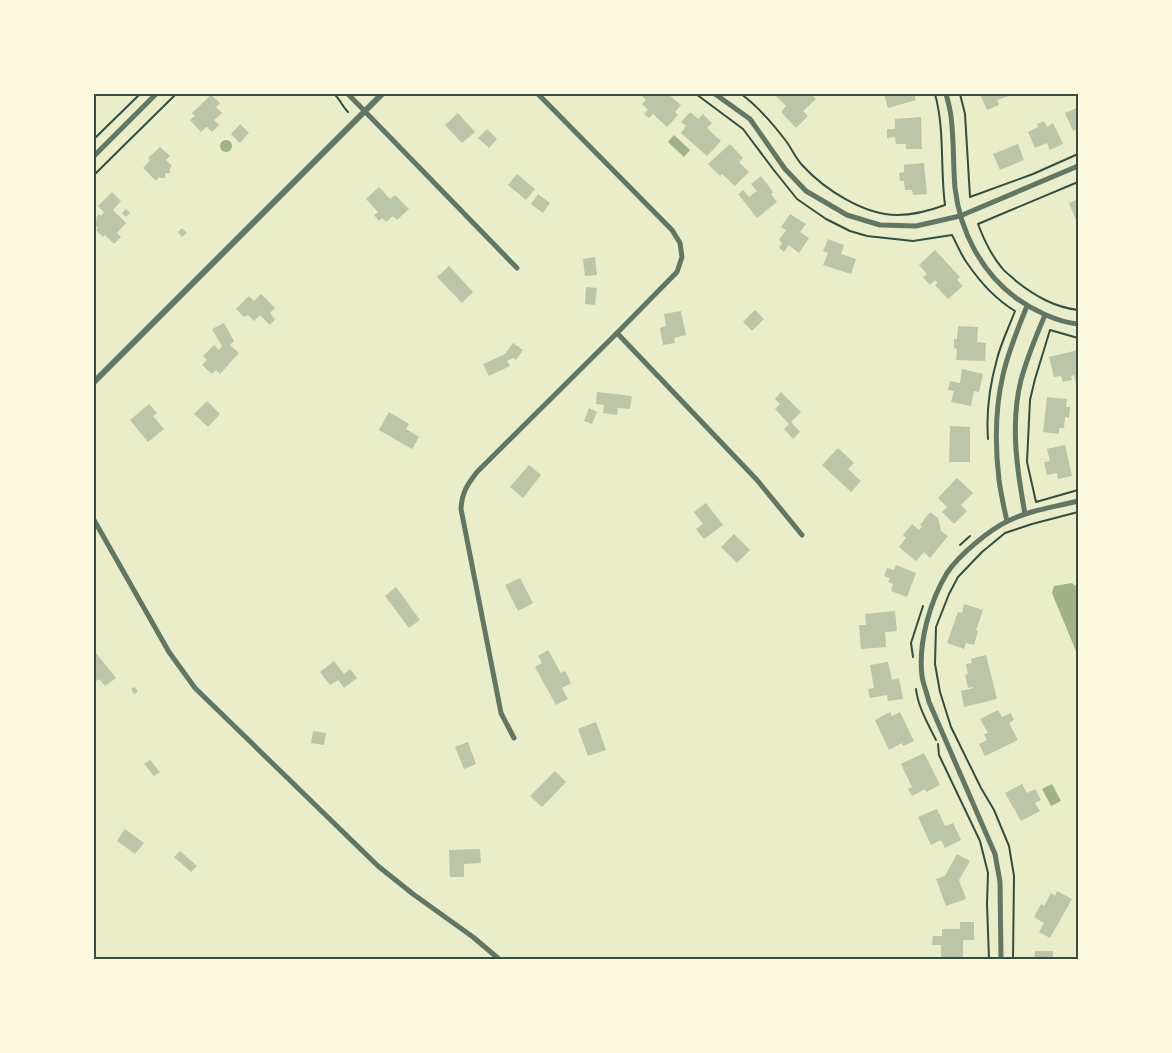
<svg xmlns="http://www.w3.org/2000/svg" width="1172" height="1053" viewBox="0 0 1172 1053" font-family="Roboto,sans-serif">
	<rect width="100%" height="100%" fill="#e9edc9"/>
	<g fill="#a3b18a">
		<polygon points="674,135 690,150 684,157 668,142"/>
		<circle cx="226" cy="146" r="6"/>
		<polygon points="1072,583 1078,588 1078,656 1052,593 1054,586"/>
		<polygon points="1052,784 1061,801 1051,806 1042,789"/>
	</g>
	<g fill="#bcc5a7">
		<polygon points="642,94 668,94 681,105 675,112 678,115 667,127 653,114 649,118 644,114 648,110 642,104 646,100 641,95"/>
		<polygon points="779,94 811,94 816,99 803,111 808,116 796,128 781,112 786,106 776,96"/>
		<polygon points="884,94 914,94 916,100 888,108"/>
		<polygon points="980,94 1008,94 1009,96 997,100 999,105 987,110"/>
		<polygon points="211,95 220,103 216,107 222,113 214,120 219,125 212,132 207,127 206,127 201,132 190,120 195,116 192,113"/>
		<polygon points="1078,107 1078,129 1073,131 1065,113"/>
		<polygon points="690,112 698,119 703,114 712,123 707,128 721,141 707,156 681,133 686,126 681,122"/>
		<polygon points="458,113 475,132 462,143 445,125"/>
		<polygon points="921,117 922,149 906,149 906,144 896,144 895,137 887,138 887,129 895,129 895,119"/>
		<polygon points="1044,121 1047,127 1053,123 1063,144 1050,150 1047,143 1035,148 1028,132 1038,127 1037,124"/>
		<polygon points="240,124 249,133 240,143 231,134"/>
		<polygon points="487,129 497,139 489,148 478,138"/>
		<polygon points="730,144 743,158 739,162 749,172 735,186 722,174 720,176 708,164"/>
		<polygon points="1018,144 1024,160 1000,170 993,154"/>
		<polygon points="160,147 170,156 166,160 172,166 170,168 170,173 166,173 165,174 165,178 161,178 159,177 156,181 143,168 150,160 148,158"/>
		<polygon points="924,163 927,194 913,195 912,190 905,190 904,181 900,181 899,173 904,172 904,165"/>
		<polygon points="517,174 535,189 526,200 508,185"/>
		<polygon points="761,176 773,192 771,194 777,202 757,218 738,194 743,190 749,197 757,191 751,184"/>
		<polygon points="379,187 390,199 395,195 409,209 397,220 393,216 386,222 382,218 379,221 374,215 378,212 366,199"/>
		<polygon points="112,192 121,201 113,210 126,223 117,233 121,237 114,244 105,235 103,237 96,230 98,228 94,224 97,219 96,218 99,214 101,216 104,212 98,206"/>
		<polygon points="538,194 550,203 543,213 531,204"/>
		<polygon points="1078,199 1078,225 1069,203"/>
		<polygon points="126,209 130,213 126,217 122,213"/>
		<polygon points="790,214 806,224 800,232 809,238 799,253 789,245 784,252 779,248 782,243 779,240 786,230 781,227"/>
		<polygon points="182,228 187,233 182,237 178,232"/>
		<polygon points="828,239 844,245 841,254 856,259 851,274 823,265 828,253 823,251"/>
		<polygon points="935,250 960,277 957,280 963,286 948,299 935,285 938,283 935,280 930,285 923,277 927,274 919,265"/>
		<polygon points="595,257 597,275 585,276 583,259"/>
		<polygon points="449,266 473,292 462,303 437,277"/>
		<polygon points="586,287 597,288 595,305 585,304"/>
		<polygon points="261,294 275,308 270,313 275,319 270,325 260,315 254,321 248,315 244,317 236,309 249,296 254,301"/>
		<polygon points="755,310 764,319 752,331 743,322"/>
		<polygon points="681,311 686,335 674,338 675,343 663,345 660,328 666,326 664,314"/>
		<polygon points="224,323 234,341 230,345 239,353 220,374 216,370 212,374 202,365 207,360 203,356 214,345 219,350 222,346 212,329"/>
		<polygon points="958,326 978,327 977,342 986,343 985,361 956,360 957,349 954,348 954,339 957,339"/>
		<polygon points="513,343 523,350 516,360 513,358 507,361 510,366 489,376 483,364 505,354"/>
		<polygon points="1078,350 1078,388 1077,388 1074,375 1071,376 1072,380 1063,382 1061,376 1054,377 1049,357"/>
		<polygon points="962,369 983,374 979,392 974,391 971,406 951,402 954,391 948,390 950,381 960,383"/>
		<polygon points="597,392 632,396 630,409 618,408 617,415 603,413 604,405 596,404"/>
		<polygon points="781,392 801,412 791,422 800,432 793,439 784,429 789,424 775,409 780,404 775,399"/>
		<polygon points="1047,397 1067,399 1066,407 1070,407 1069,418 1065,417 1064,428 1059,428 1059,434 1043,432"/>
		<polygon points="207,401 220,414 208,427 194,414"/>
		<polygon points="149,404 157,413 153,416 164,429 148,442 130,420"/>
		<polygon points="589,408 597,412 592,424 584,421"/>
		<polygon points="389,412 409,424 406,429 419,437 412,449 379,430"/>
		<polygon points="950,426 970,427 970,462 949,462"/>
		<polygon points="1065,445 1072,476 1058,479 1057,473 1047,475 1044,462 1050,461 1047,449"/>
		<polygon points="838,448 854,463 848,469 861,481 851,492 822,465"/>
		<polygon points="529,465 541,475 523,498 510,487"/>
		<polygon points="957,478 973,493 961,505 967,511 954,524 942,512 947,507 938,498"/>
		<polygon points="706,503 723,525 704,539 696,529 703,524 694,512"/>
		<polygon points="930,512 938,518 941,531 948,536 930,558 924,552 916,561 899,547 906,538 903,535 912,524 919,530 922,526 920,525"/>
		<polygon points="734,534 750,550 737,563 721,547"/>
		<polygon points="896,565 916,573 907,597 891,591 893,584 888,582 890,578 884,576 887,568 894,570"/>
		<polygon points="520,578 533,603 518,611 505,585"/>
		<polygon points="396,587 420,620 409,628 385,596"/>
		<polygon points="964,604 983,610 976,630 978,631 974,645 966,643 964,649 947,643 958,612 962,613"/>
		<polygon points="895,611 897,631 885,632 886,647 861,649 859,625 866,625 865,614"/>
		<polygon points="548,650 561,673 565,671 571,683 562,688 568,699 556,705 535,667 542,663 538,656"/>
		<polygon points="96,653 116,678 105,686 99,679 97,681 94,676 94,655"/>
		<polygon points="986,655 997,699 964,707 961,691 973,688 972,687 968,688 965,675 968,674 966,664 972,663 971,659"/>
		<polygon points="334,661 344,674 350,669 357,678 344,688 338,680 330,685 320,672"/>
		<polygon points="888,662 892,680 899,678 903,699 888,701 887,695 870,698 868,689 874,688 870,665"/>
		<polygon points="135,687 138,692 134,694 131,689"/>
		<polygon points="998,710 1002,717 1011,713 1014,720 1009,723 1018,740 985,756 979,744 987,740 984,734 988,733 980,719"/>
		<polygon points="890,712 892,716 900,712 914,741 903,746 902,743 889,750 875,720"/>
		<polygon points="596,722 606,750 588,756 578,729"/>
		<polygon points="313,731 326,733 324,745 311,743"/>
		<polygon points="468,742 476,764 464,769 455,747"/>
		<polygon points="924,753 940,785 926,792 925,789 912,796 908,789 912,787 901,764"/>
		<polygon points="150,760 160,772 154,776 144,764"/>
		<polygon points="555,771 566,782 542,807 530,796"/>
		<polygon points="1022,784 1027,793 1035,789 1041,800 1035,803 1040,811 1021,821 1005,793"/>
		<polygon points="937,809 945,826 953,823 961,840 945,848 941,840 931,845 918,817"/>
		<polygon points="125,829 144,843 135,854 117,841"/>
		<polygon points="480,849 481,863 464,864 464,877 450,877 449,850"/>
		<polygon points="180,851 197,866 191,872 174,857"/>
		<polygon points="957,854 970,861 959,880 966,899 946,906 936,879 945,876"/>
		<polygon points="1057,891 1072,899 1050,938 1039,932 1044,923 1034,917 1041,904 1044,906 1051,893 1055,896"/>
		<polygon points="960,922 974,922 974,940 963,940 963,959 941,959 941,945 932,945 933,936 942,936 942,929 960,929"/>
		<polygon points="1035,951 1053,951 1053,959 1034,959"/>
	</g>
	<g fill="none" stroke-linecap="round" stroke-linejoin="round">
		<g stroke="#344e41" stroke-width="2">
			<path d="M334,94C340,99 342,106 348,112"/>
			<path d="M696,94L743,129L773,169L797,199L826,219L850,231L867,236L913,241L952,235C957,244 961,255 967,263C980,282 995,299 1015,311C1009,327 1001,343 997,359C990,384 986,412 988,439"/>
			<path d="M741,94C758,106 773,124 786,141C792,149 796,159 803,166C824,189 864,215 897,215C914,215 929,211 945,205C940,168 945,130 935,94"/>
			<polyline points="960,94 965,114 970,197 1033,174 1078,154"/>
			<polyline points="94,139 140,94"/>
			<polyline points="94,175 176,94"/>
			<path d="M1078,182L978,224C984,240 991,255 1002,268C1006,273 1012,277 1016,281C1035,296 1054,307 1078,310"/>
			<polyline points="1078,338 1050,330 1035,379 1030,400 1027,462 1036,502 1078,490"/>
			<polyline points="960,545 970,536"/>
			<polyline points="913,657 911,643 923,606"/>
			<path d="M916,689C918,707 928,724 936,740"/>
			<polyline points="938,744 939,755 980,841 988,873 987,904 989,959"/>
			<polyline points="1013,959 1014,876 1009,846 994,810 981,788 951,727 940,692 935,664 936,627 949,594 958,577 982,552 1005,533 1032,524 1078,512"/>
		</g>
		<g stroke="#617663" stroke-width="5">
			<polyline points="348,94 517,268"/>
			<polyline points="715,94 750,119 785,169 806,191 847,215 880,225 916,226 960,216 1078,166"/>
			<path d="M946,94C948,101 950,109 951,116C954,140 953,164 955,188C960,231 981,272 1016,298C1033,310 1057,322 1078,324"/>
			<polyline points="94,156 156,94"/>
			<polyline points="617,333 757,480 802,535"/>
			<path d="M1025,514C1017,470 1010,424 1021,380C1027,358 1036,336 1045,315"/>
			<polyline points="94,520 169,652 195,688 378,866 413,894 473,937 499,959"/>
			<path d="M1007,521C1004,508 1001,494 999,480C995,446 995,409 1003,375C1008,352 1018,328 1027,306"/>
			<path d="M514,738L501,713L461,509C462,492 467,485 477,472L617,333L677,272L682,257L680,243L672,230L538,94"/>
			<path d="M1001,959L1000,882L995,854L929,702C927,693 923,684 922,676C918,643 930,601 947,573C959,555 989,530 1008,521C1030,510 1055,507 1078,501"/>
		</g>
		<polyline stroke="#617663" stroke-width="6" points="94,382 382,94"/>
	</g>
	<rect width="1172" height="1053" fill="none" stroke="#fefae0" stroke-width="190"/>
	<rect x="95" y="95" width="982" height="863" fill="none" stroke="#344e41" stroke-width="2"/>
</svg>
